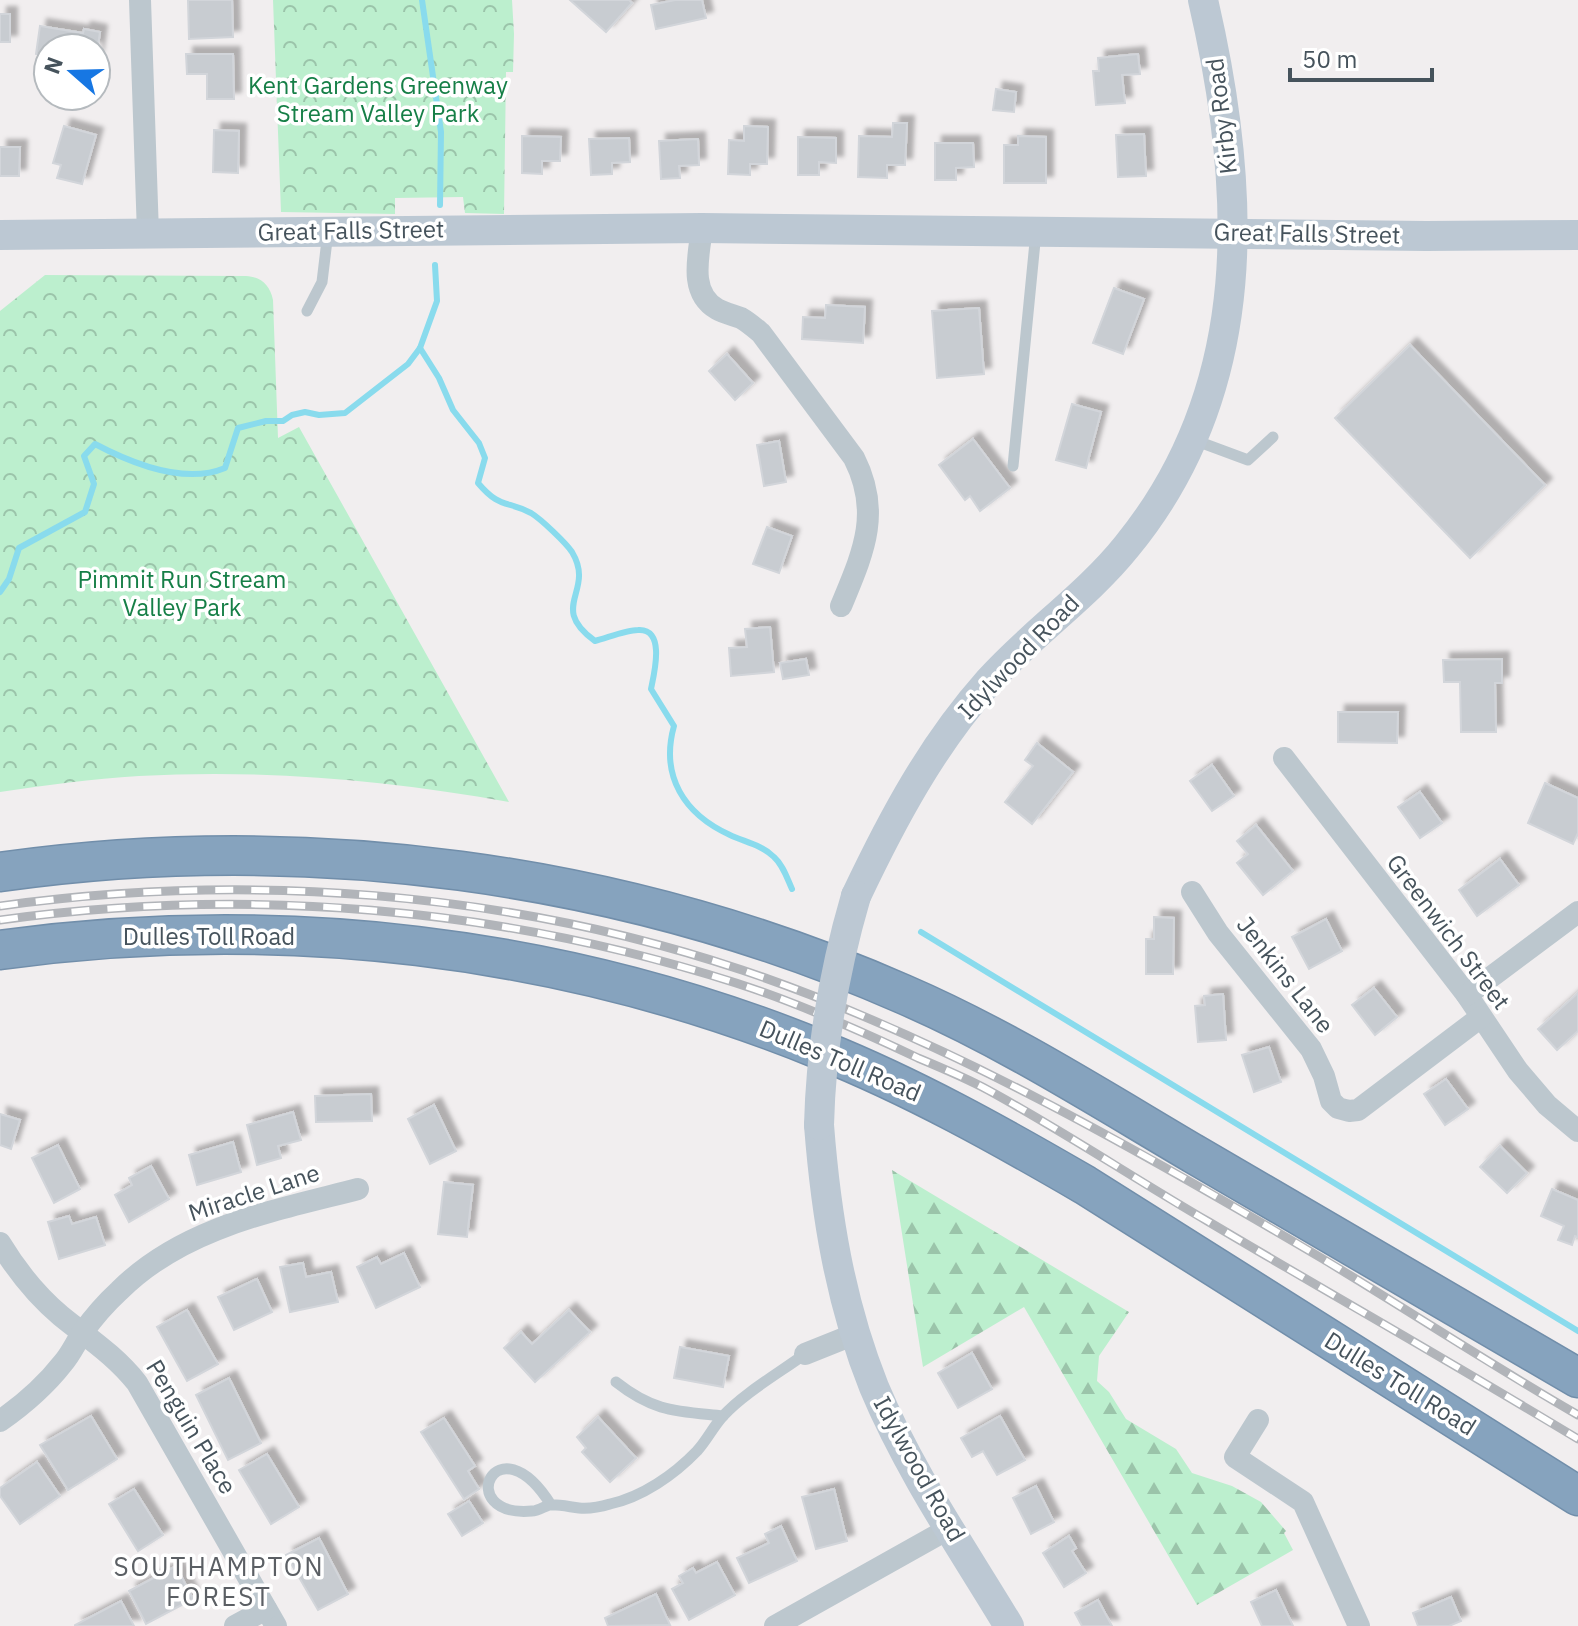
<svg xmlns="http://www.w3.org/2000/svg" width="1578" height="1626" viewBox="0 0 1578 1626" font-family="'IBM Plex Sans',sans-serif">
	<defs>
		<pattern id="forest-firs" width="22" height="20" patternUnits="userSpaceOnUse" patternTransform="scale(2)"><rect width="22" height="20" fill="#bcefce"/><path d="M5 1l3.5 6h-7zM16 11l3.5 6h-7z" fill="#9bc4aa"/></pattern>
		<pattern id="park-crowns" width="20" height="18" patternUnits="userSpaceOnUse" patternTransform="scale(2)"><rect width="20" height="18" fill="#bcefce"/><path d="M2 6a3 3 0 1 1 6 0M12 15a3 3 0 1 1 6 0" fill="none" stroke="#9bc4aa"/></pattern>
		<filter id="shadow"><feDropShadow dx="7" dy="-7" stdDeviation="2" flood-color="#0004"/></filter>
	</defs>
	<rect width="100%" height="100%" fill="#f1eeef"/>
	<polygon fill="url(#forest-firs)" points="892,1170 1129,1312 1099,1356 1097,1381 1109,1392 1126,1419 1176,1449 1192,1473 1232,1486 1261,1502 1286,1531 1284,1533 1293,1550 1197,1605 1024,1307 923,1367"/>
	<g fill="url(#park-crowns)">
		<polygon points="273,0 512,0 514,34 513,72 506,72 504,214 465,213 463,197 395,198 395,214 281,212"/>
		<path d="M45,275L246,276C261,277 270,285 273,300L278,438L299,427L509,802C387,780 263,769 139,776C92,779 46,785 0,792V311Z"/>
	</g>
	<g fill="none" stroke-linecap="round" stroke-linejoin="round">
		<g stroke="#89dbed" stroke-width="6">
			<polyline points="422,0 441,132 440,205"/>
			<path d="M420,348L439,378L453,410L479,443L485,458L478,483C500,509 506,500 531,513C541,519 566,543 572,552C596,592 547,606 595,641C607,638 626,630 638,630C666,628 654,674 651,689L674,726C660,776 684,814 730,835C745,842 762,845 774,857C783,865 787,878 792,889"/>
			<path d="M0,592L9,579L19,548L85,512L94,484L84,456L95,444C131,463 184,485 225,468L238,428L266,421H283L292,415L305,412L319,415L345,413L408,364L420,348L437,301L435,265"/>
			<polyline points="921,932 1578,1331"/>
		</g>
	</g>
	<g fill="#c8ccd1" stroke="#d2d5da" stroke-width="2" filter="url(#shadow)">
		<polygon points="188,0 232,0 233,37 189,39"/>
		<polygon points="570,0 629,0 632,3 606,32"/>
		<polygon points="675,0 702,0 706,18 656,29 651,5"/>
		<rect x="0" y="14" width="10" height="28"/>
		<polygon points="40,26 83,33 84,29 100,32 96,59 96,48 48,48 48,56 36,54"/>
		<polygon points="186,54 233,54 234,99 207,99 207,74 187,74"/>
		<polygon points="1138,54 1140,74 1122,75 1125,103 1096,105 1093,71 1099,71 1098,58"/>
		<polygon points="996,89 1016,92 1014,112 993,110"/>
		<polygon points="893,123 907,123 905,165 887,165 887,178 858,177 859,136 892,137"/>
		<polygon points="64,126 96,135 82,184 57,178 61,165 53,163"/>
		<polygon points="744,126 768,127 767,164 750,164 750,175 728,174 729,140 744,141"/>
		<polygon points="214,130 239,131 238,173 213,172"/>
		<polygon points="1144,134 1146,176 1118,177 1116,135"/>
		<polygon points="522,136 561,137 560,161 542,161 542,174 522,173"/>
		<polygon points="1018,136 1046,137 1046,183 1004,183 1004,145 1018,145"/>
		<polygon points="798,137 836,138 836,163 819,162 819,175 798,175"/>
		<polygon points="629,138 630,162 612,163 612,174 591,175 589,139"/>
		<polygon points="698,139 699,165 679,166 680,178 661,179 659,141"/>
		<polygon points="935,143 973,143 974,167 956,168 956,180 935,180"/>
		<polygon points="0,147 20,147 19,176 0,176"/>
		<polygon points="1114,288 1144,299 1123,354 1093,343"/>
		<polygon points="826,305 865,307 863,343 802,339 803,317 825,318"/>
		<polygon points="979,308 984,374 937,378 932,311"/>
		<polygon points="1410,345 1545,485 1470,558 1335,418"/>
		<polygon points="727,354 753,383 735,400 709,371"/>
		<polygon points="1072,404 1101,412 1086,468 1056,460"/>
		<polygon points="973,439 1010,488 980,511 970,496 965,500 939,465"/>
		<polygon points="779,441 786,482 764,486 757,445"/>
		<polygon points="767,527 792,536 779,573 753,564"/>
		<polygon points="770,627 774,672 731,676 729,648 747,647 745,629"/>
		<polygon points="806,659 809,675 783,679 780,663"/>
		<polygon points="1502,659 1502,683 1495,683 1496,732 1461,732 1460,682 1444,682 1443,660"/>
		<polygon points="1338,712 1398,712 1397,743 1338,742"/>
		<polygon points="1037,743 1073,772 1032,824 1005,802 1033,766 1025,760"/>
		<polygon points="1212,765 1234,796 1212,811 1190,781"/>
		<polygon points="1545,783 1578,798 1578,833 1573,844 1528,823"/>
		<polygon points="1420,792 1442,823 1420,838 1398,807"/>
		<polygon points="1256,825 1293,871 1263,895 1237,863 1248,854 1237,841"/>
		<polygon points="1500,859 1519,885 1477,916 1459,890"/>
		<polygon points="1154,917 1174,918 1173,974 1146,974 1146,939 1154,939"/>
		<polygon points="1326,919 1342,951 1309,969 1292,937"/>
		<polygon points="1374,988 1397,1017 1375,1035 1352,1005"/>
		<polygon points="1578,993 1578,1031 1557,1050 1538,1029"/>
		<polygon points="1223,994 1226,1040 1198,1042 1195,1006 1205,1005 1204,996"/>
		<polygon points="1269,1047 1281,1082 1254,1092 1242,1055"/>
		<polygon points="1446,1079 1468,1109 1445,1125 1424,1094"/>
		<polygon points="371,1094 372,1121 316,1122 315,1096"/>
		<polygon points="434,1105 456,1151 430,1164 408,1119"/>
		<polygon points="293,1112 301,1140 278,1146 281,1158 257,1165 247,1125"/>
		<polygon points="0,1114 20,1120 11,1149 0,1145"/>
		<polygon points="233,1142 241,1172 197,1185 189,1155"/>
		<polygon points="58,1145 80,1189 54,1203 32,1158"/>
		<polygon points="1500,1146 1527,1173 1507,1193 1480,1167"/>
		<polygon points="151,1166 169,1199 129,1222 115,1195 132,1185 129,1178"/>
		<polygon points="444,1182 473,1185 467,1237 438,1234"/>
		<polygon points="1552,1189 1578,1200 1578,1237 1575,1236 1572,1245 1558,1240 1564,1226 1541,1216"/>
		<polygon points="69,1216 72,1224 96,1217 105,1245 59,1259 48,1222"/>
		<polygon points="404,1253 420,1287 376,1308 357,1267 377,1257 381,1264"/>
		<polygon points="303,1263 306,1277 331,1272 338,1302 290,1312 280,1267"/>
		<polygon points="257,1279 272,1312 234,1330 218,1297"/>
		<polygon points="187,1310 218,1364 187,1381 157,1327"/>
		<polygon points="569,1310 590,1332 535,1382 504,1348 521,1332 532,1344"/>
		<polygon points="680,1347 729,1356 723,1387 674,1378"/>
		<polygon points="972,1353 992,1389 958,1408 938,1373"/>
		<polygon points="229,1378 261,1443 228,1460 196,1395"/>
		<polygon points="91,1416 117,1459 68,1490 40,1445"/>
		<polygon points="1000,1416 1025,1460 997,1475 983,1451 972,1457 961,1438"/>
		<polygon points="598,1417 636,1458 610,1482 582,1452 586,1448 577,1437"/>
		<polygon points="444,1418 475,1466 468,1471 479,1489 464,1499 421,1432"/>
		<polygon points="267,1454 299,1507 271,1524 239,1470"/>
		<polygon points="37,1462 60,1496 20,1524 0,1496 0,1488"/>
		<polygon points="1036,1486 1054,1522 1031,1534 1013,1498"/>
		<polygon points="134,1489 163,1535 138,1551 109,1504"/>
		<polygon points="834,1489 847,1541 816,1549 802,1497"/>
		<polygon points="469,1501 483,1523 462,1536 448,1514"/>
		<polygon points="781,1526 797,1561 749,1583 737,1558 769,1543 765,1534"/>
		<polygon points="1069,1536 1076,1548 1072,1551 1086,1573 1064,1587 1043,1553"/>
		<polygon points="319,1538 348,1594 318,1610 286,1555"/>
		<polygon points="717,1562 735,1595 689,1620 672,1589 683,1583 679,1576 693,1568 696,1573"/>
		<polygon points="176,1566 193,1599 146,1624 129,1591"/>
		<polygon points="1276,1590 1293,1626 1262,1626 1251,1602"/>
		<polygon points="656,1594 670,1625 608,1626 605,1618"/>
		<polygon points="1451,1597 1461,1621 1449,1626 1418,1626 1413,1613"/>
		<polygon points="1098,1600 1112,1626 1082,1626 1075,1613"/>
		<polygon points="121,1601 134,1626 75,1626 75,1625"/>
	</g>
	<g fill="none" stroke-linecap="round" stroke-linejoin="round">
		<g stroke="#718eaa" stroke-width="41">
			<g id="motorway">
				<path d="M0,872C304,829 622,871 903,994C1005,1038 1099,1098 1194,1154C1322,1229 1450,1304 1578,1378"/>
				<path d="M0,950C277,912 562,944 821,1050C913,1087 999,1135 1085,1185L1578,1496"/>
			</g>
		</g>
		<g stroke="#bcc7ce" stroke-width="11">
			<polyline points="307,311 322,282 328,232"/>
			<polyline points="1194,440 1248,460 1273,437"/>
			<polyline points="1013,466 1036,232"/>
			<path d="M616,1382C654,1412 676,1411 723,1416"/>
			<path d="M551,1505C496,1417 452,1518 532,1511C538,1511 543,1507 549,1505C558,1504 570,1507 579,1508C589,1509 600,1507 610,1504C642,1497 674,1475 697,1451C707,1440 713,1427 723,1416C744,1393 779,1373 805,1354"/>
		</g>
		<g stroke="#bcc7ce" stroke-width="22">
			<polyline points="140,0 148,234"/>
			<path d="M702,228C699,255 688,292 717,309C724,313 733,315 741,318C748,322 755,328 761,333L854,458C882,513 863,553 841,606"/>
			<polyline points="1284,758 1467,995 1518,1071 1547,1105 1578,1131"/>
			<polyline points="1192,892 1218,933 1311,1049 1324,1076 1331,1101 1338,1108 1349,1111 1358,1110 1481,1017"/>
			<polyline points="1467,995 1578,912"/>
			<path d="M0,1243C17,1271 36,1295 61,1316C88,1338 115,1355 137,1383L276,1626"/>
			<polyline points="805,1354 855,1334"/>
			<polyline points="1258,1420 1235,1457 1303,1502 1359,1626"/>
			<path d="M0,1421C23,1405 45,1386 63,1363C71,1354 76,1342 83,1332C93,1318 106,1303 119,1291C183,1227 273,1211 358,1189"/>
			<polyline points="235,1626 266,1609"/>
			<polyline points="775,1626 950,1528"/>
		</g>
		<g stroke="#bcc8d3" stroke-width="30">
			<polyline points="0,235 702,228 1426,236 1578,235"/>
			<path d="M856,896C893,818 932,745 989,681C1032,633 1087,596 1127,546C1257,387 1247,189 1203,0"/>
			<path d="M819,1125C826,1215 840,1302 874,1387C909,1471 962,1548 1009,1626"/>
		</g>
		<use href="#motorway" stroke="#86a3be" stroke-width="38"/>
		<g stroke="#b1b4b9" stroke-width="9">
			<g id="rail">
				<path d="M0,906C247,872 505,891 742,970C942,1037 1142,1152 1323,1259C1408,1310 1491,1365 1578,1415"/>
				<path d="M0,920C247,886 499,907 736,983C798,1003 859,1030 918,1058C942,1068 966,1078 988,1090C1063,1131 1135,1179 1209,1222C1332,1295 1456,1365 1578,1439"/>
			</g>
		</g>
		<use href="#rail" stroke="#fff" stroke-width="6" stroke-dasharray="18" stroke-linecap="butt"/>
		<path stroke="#bcc8d3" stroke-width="30" d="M819,1125C821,1046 834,971 856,896"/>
	</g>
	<g text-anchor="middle" stroke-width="7" stroke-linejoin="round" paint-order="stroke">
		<g font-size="24" fill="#167f47" stroke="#fff">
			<text x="378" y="94">Kent Gardens Greenway<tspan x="378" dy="28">Stream Valley Park</tspan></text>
			<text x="182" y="588">Pimmit Run Stream<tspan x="182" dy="28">Valley Park</tspan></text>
		</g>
		<g font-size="24" fill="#46535c" stroke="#fff">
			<text transform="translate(1222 116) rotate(-97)" y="8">Kirby Road</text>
			<text transform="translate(351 231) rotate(-1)" y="8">Great Falls Street</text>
			<text transform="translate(1307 234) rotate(1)" y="8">Great Falls Street</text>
			<text transform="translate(1019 657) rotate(-46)" y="8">Idylwood Road</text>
			<text transform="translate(1448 932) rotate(53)" y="8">Greenwich Street</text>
			<text x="209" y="945">Dulles Toll Road</text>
			<text transform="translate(1285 975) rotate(52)" y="8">Jenkins Lane</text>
			<text transform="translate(840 1061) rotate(23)" y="8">Dulles Toll Road</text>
			<text transform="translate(254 1193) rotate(-18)" y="8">Miracle Lane</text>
			<text transform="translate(1400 1384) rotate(32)" y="8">Dulles Toll Road</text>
			<text transform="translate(191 1427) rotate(59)" y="8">Penguin Place</text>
			<text transform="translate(919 1469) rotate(61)" y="8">Idylwood Road</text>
		</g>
		<g font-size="26" letter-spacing="2" fill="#5b5f64" stroke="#fff">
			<text x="219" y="1576">SOUTHAMPTON<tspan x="219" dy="30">FOREST</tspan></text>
		</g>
	</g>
	<g transform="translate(72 72) rotate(290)"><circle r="38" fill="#ffffff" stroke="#b5babe" stroke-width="2"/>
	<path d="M0-6L14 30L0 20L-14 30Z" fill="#1777e3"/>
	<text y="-12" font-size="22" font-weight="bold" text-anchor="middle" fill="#46535c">N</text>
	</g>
	<path d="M1290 68v12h142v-12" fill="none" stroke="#46535c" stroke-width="4"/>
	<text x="1302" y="68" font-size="24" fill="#46535c" stroke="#ffffff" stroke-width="6" paint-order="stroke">50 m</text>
</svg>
